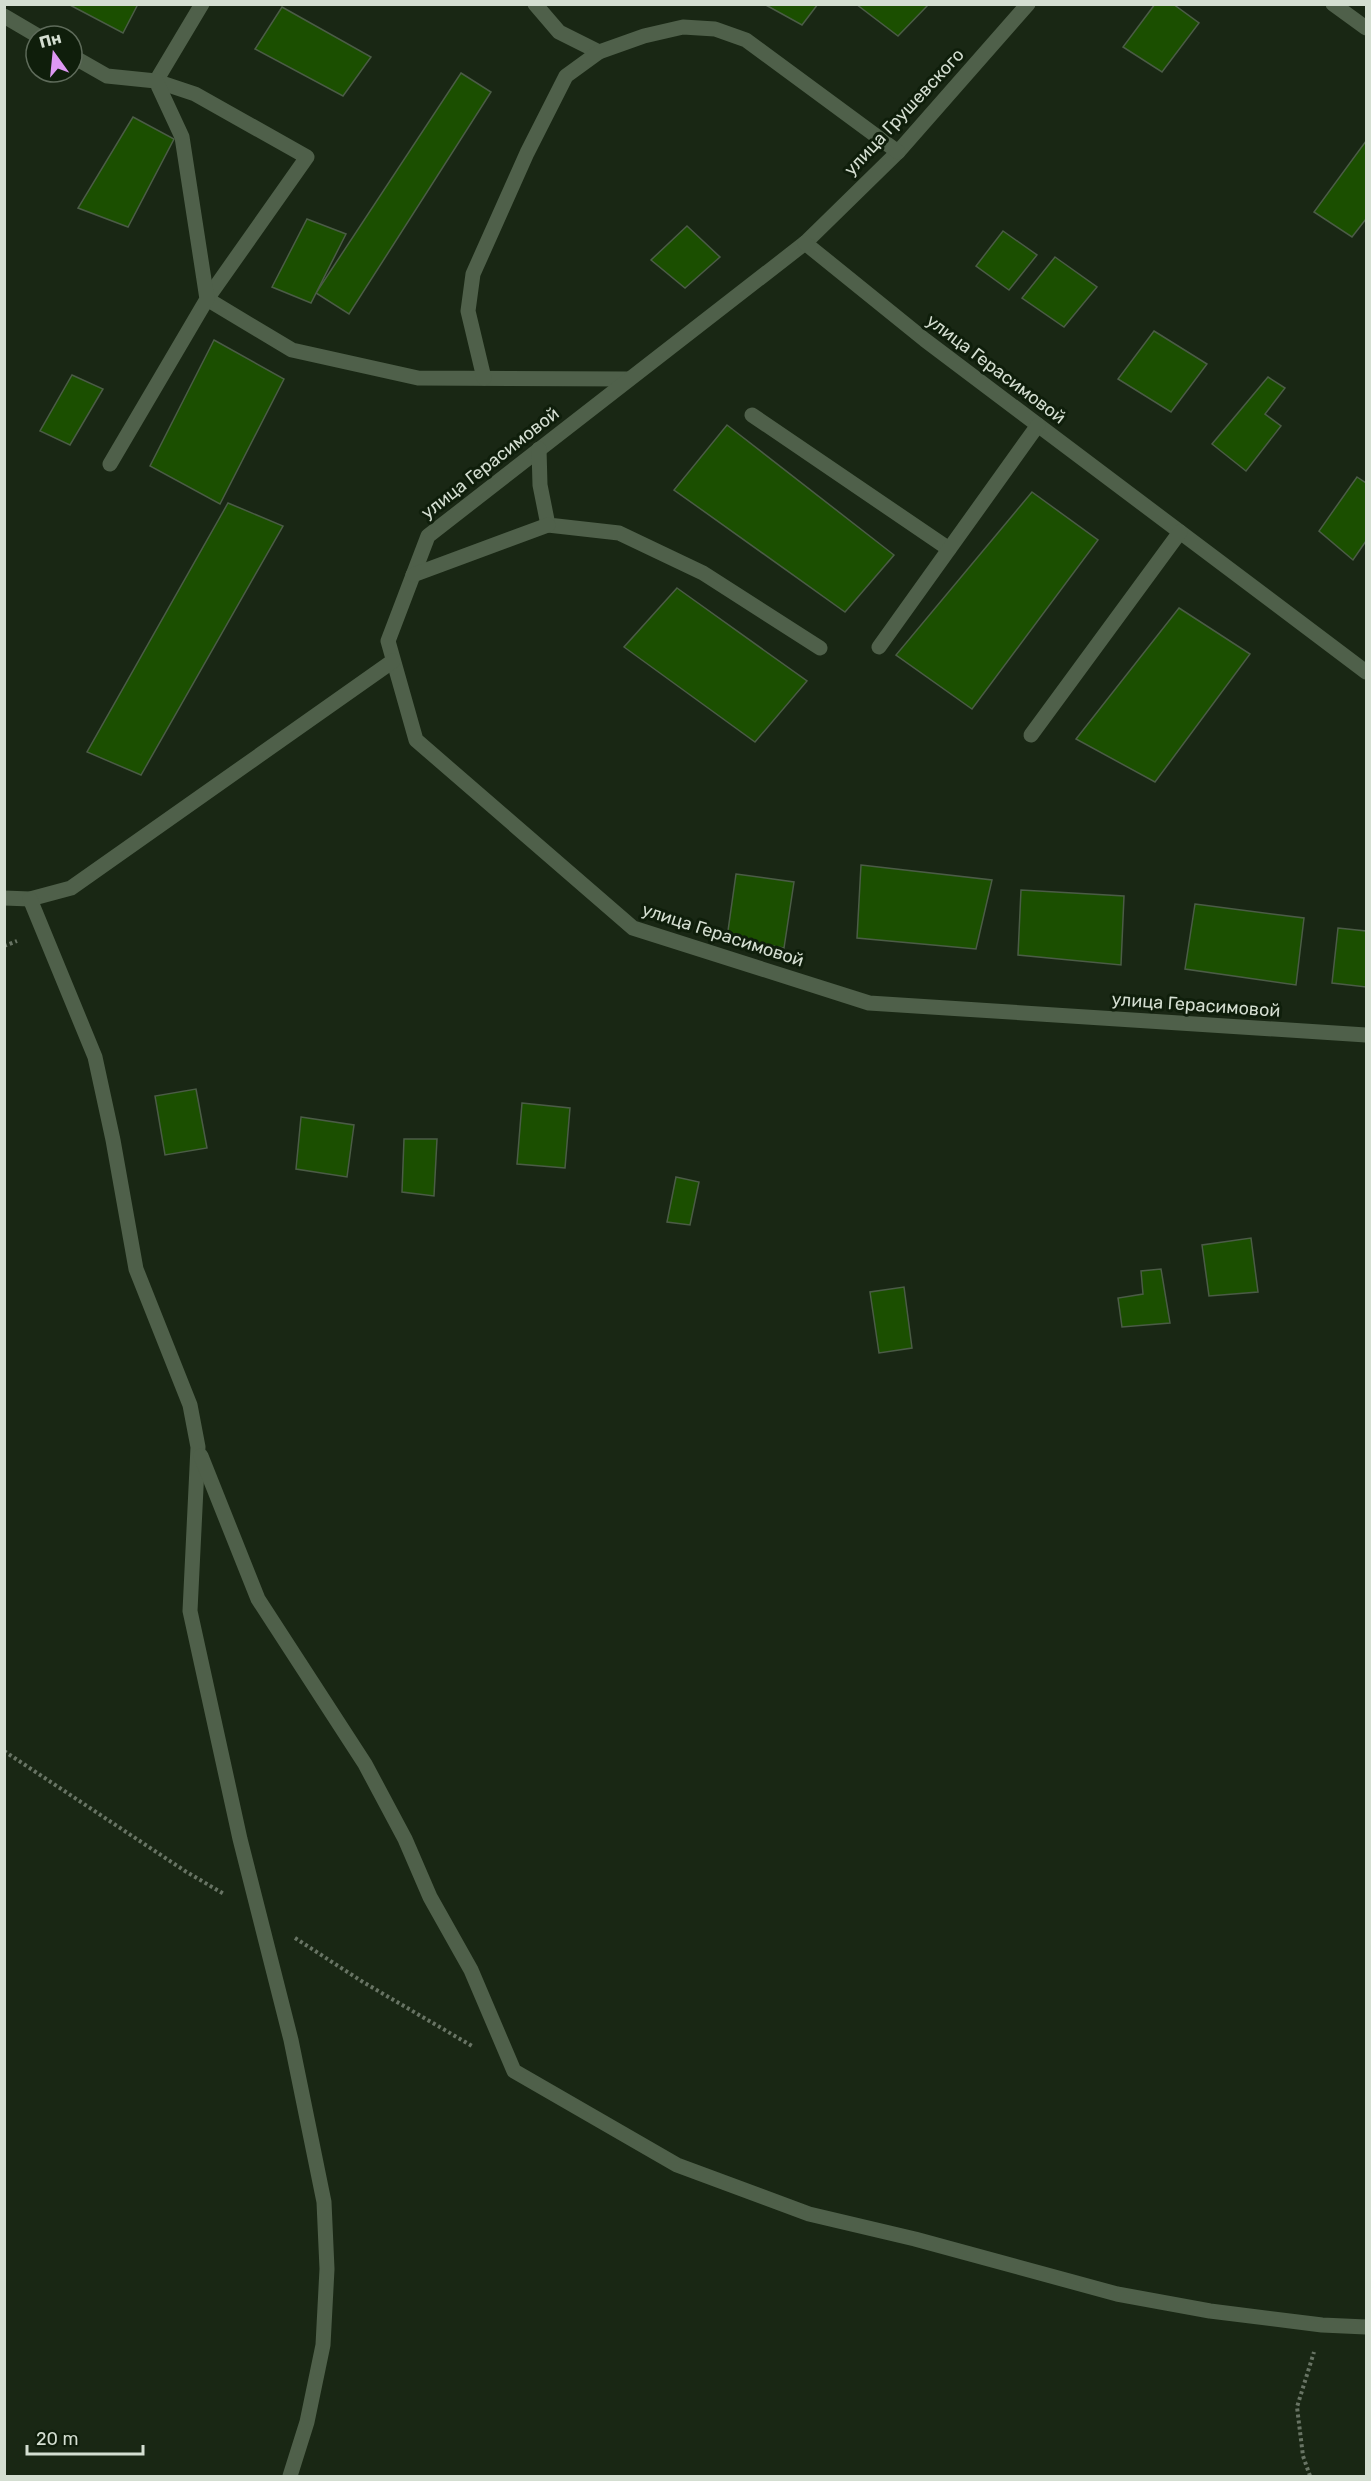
<svg xmlns="http://www.w3.org/2000/svg" width="1371" height="2481" viewBox="0 0 1371 2481" font-family="Rubik,sans-serif">
	<rect width="100%" height="100%" fill="#192714"/>
	<g fill="#1b4f00" stroke="#4b5c46" stroke-width="1.5">
		<polygon points="68,4 138,4 123,33"/>
		<polygon points="764,4 818,4 802,25"/>
		<polygon points="856,4 929,4 898,36"/>
		<polygon points="1155,4 1173,4 1199,23 1162,72 1123,47"/>
		<polygon points="282,7 371,57 343,96 255,49"/>
		<polygon points="461,73 491,92 349,314 316,293"/>
		<polygon points="133,117 174,139 128,227 78,208"/>
		<polygon points="1366,141 1366,219 1352,237 1314,212"/>
		<polygon points="307,219 346,234 311,303 272,287"/>
		<polygon points="687,226 720,257 685,288 651,260"/>
		<polygon points="1003,231 1037,255 1009,290 976,266"/>
		<polygon points="1055,257 1097,287 1064,327 1022,298"/>
		<polygon points="1154,331 1207,364 1171,412 1118,379"/>
		<polygon points="214,340 284,379 220,504 150,466"/>
		<polygon points="72,375 103,389 70,445 40,431"/>
		<polygon points="1268,377 1285,388 1265,414 1281,426 1246,471 1212,444"/>
		<polygon points="727,425 894,555 845,612 674,490"/>
		<polygon points="1357,477 1366,483 1366,541 1353,560 1319,531"/>
		<polygon points="1032,492 1098,540 972,709 896,655"/>
		<polygon points="228,503 283,526 141,775 87,752"/>
		<polygon points="677,588 807,681 755,742 624,647"/>
		<polygon points="1179,608 1250,654 1155,782 1076,739"/>
		<polygon points="861,865 992,880 976,949 857,938"/>
		<polygon points="736,874 794,882 784,948 727,938"/>
		<polygon points="1021,890 1124,896 1121,965 1018,955"/>
		<polygon points="1195,904 1304,918 1296,985 1185,969"/>
		<polygon points="1338,928 1366,931 1366,987 1332,983"/>
		<polygon points="196,1089 207,1148 165,1155 155,1096"/>
		<polygon points="522,1103 570,1108 565,1168 517,1164"/>
		<polygon points="301,1117 354,1125 347,1177 296,1169"/>
		<polygon points="404,1139 437,1139 434,1196 402,1192"/>
		<polygon points="676,1177 699,1182 690,1225 667,1222"/>
		<polygon points="1251,1238 1258,1292 1209,1296 1202,1245"/>
		<polygon points="1161,1269 1170,1323 1122,1327 1118,1298 1143,1294 1141,1271"/>
		<polygon points="904,1287 912,1348 879,1353 870,1292"/>
	</g>
	<g fill="none" stroke-linecap="round" stroke-linejoin="round">
		<g stroke="#687464" stroke-width="4" stroke-dasharray="3 3" stroke-linecap="butt">
			<polyline points="4,946 17,941"/>
			<polyline points="4,1751 185,1871 224,1894"/>
			<polyline points="295,1938 363,1982 472,2046"/>
			<polyline points="1310,2476 1303,2456 1297,2407 1314,2352"/>
		</g>
		<g stroke="#4f604a" stroke-width="15">
			<polyline points="202,4 156,81 195,94 307,157 207,299 292,350 418,378 629,379"/>
			<polyline points="535,4 559,32 599,52"/>
			<polyline points="1028,4 898,152 805,243 428,536 388,641 416,740 633,928 869,1003 1366,1035"/>
			<polyline points="1333,4 1366,28"/>
			<polyline points="4,16 38,36"/>
			<polyline points="72,56 107,76 156,81 182,137 207,299 110,464"/>
			<polyline points="805,243 925,340 1366,672"/>
			<polyline points="484,378 468,311 473,274 527,153 566,76 599,52 644,36 683,27 715,29 746,40 898,152"/>
			<polyline points="752,415 949,549"/>
			<polyline points="539,449 540,485 548,525 619,533 703,573 820,648"/>
			<polyline points="413,575 548,525"/>
			<polyline points="879,647 1038,425"/>
			<polyline points="1031,735 1180,532"/>
			<polyline points="4,898 30,899 71,888 393,661"/>
			<polyline points="30,899 95,1057 113,1140 136,1269 190,1405 198,1447 190,1611 240,1839 291,2040 324,2202 327,2269 323,2345 307,2422 290,2476"/>
			<polyline points="201,1456 258,1599 365,1764 405,1839 430,1897 471,1970 514,2071 677,2165 809,2214 915,2239 1117,2294 1210,2311 1322,2325 1366,2327"/>
		</g>
	</g>
	<g text-anchor="middle" stroke-width="6" stroke-linejoin="round" paint-order="stroke">
		<g font-size="18" fill="#d4ded1" stroke="#0f1e0b">
			<text transform="translate(904 112) rotate(-47)" y="6">улица Грушевского</text>
			<text transform="translate(996 369) rotate(37)" y="6">улица Герасимовой</text>
			<text transform="translate(490 463) rotate(-38)" y="6">улица Герасимовой</text>
			<text transform="translate(723 935) rotate(18)" y="6">улица Герасимовой</text>
			<text transform="translate(1196 1005) rotate(4)" y="6">улица Герасимовой</text>
		</g>
	</g>
	<rect width="1371" height="2481" fill="none" stroke="#d4ded1" stroke-width="12"/>
	<g transform="translate(54 54) rotate(345)"><circle r="28" fill="#0f1e0b" stroke="#5e6b5a" stroke-width="1.5"/>
	<path d="M0-4.5L10 22L0 15L-10 22Z" fill="#de98f3"/>
	<text y="-9" font-size="16" font-weight="bold" text-anchor="middle" fill="#d4ded1">Пн</text>
	</g>
	<path d="M27 2445v9h116v-9" fill="none" stroke="#d4ded1" stroke-width="3"/>
	<text x="36" y="2445" font-size="18" fill="#d4ded1" stroke="#0f1e0b" stroke-width="4.5" paint-order="stroke">20 m</text>
</svg>
